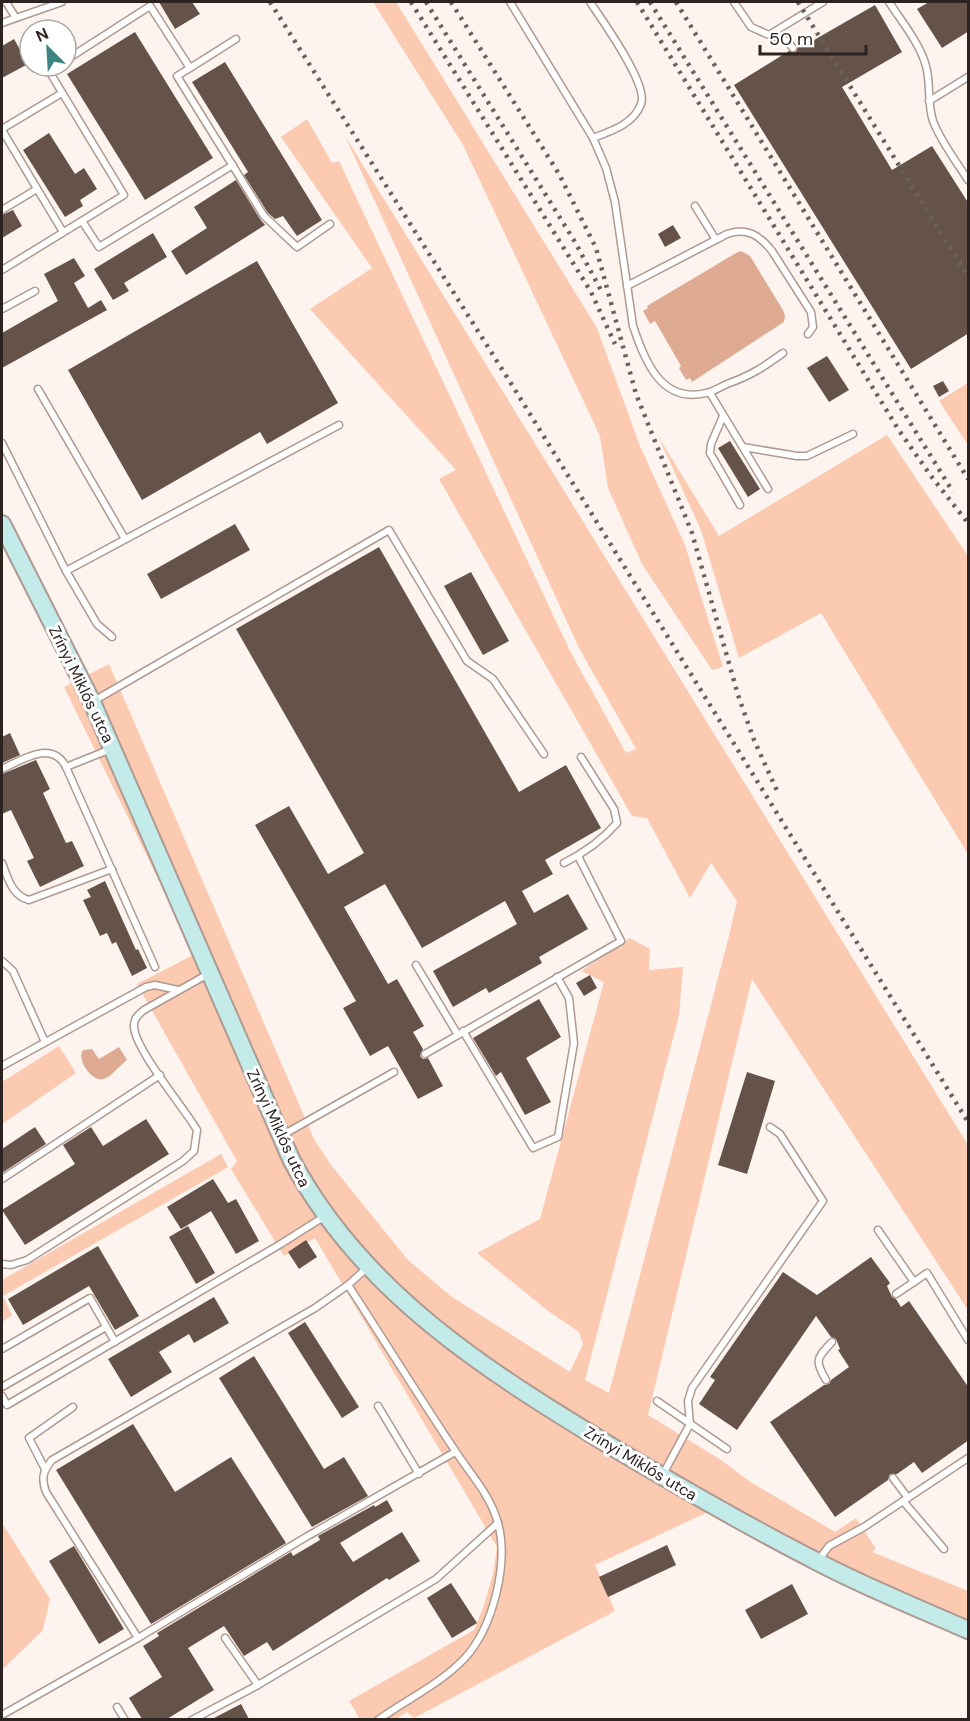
<svg xmlns="http://www.w3.org/2000/svg" width="970" height="1721" viewBox="0 0 970 1721" font-family="'DM Sans',sans-serif">
	<rect width="100%" height="100%" fill="#fdf4ef"/>
	<g fill="#fcc9b1">
		<polygon points="373,2 396,2 597,328 640,446 685,545 723,667 712,670 642,564 608,488 600,436 463,145"/>
		<polygon points="307,119 332,163 339,161 570,651 626,753 636,749 579,648 345,136 968,1145 968,1310 752,979 648,1415 721,1460 749,1481 835,1532 856,1518 876,1549 872,1552 968,1591 968,1630 712,1510 595,1565 615,1611 414,1718 407,1712 395,1719 360,1719 349,1701 474,1630 483,1608 493,1574 497,1547 315,1238 284,1256 231,1169 237,1161 137,984 195,954 64,687 109,664 314,1139 331,1165 408,1260 452,1297 570,1372 583,1344 579,1332 548,1311 477,1253 540,1219 604,982 581,971 630,938 650,949 649,970 683,967 679,1015 585,1380 609,1393 728,940 737,901 711,863 690,898 647,818 632,816 439,479 456,470 310,309 372,268 281,137"/>
		<polygon points="968,383 968,445 939,401"/>
		<polygon points="887,435 968,556 968,854 821,613 739,658 701,530 658,436 719,536"/>
		<polygon points="59,1046 76,1073 2,1124 2,1082"/>
		<polygon points="221,1154 228,1167 3,1296 12,1315 2,1322 2,1280"/>
		<polygon points="2,1523 50,1599 43,1630 2,1670"/>
	</g>
	<g fill="#dfaa92">
		<polygon points="741,251 750,256 783,310 785,316 784,322 692,382 690,378 686,380 679,368 681,366 655,321 650,324 643,311 648,308 647,306 736,253"/>
		<path d="M119,1047L127,1060C120,1065 112,1076 104,1079C92,1083 76,1059 83,1050L92,1049L99,1059Z"/>
	</g>
	<g fill="#65534a">
		<polygon points="159,2 192,2 200,14 175,29"/>
		<polygon points="929,2 969,2 969,31 942,48 917,9"/>
		<polygon points="875,5 902,52 842,87 892,170 932,146 969,204 969,333 911,369 734,85 789,51 796,52 798,46 812,37 814,40"/>
		<polygon points="135,32 213,158 145,200 67,74"/>
		<polygon points="14,39 28,64 2,78 2,46"/>
		<polygon points="225,62 322,220 297,236 283,216 275,219 268,213 244,175 248,172 192,82"/>
		<polygon points="49,133 75,174 84,168 97,189 80,200 83,206 65,217 23,150"/>
		<polygon points="236,180 260,219 265,225 186,275 171,251 207,228 194,207"/>
		<polygon points="13,210 22,226 2,238 2,215"/>
		<polygon points="673,225 681,238 665,247 658,234"/>
		<polygon points="153,233 167,257 124,283 129,291 113,300 94,269"/>
		<polygon points="74,258 85,276 74,283 88,308 101,300 107,310 2,368 2,333 58,301 44,274"/>
		<polygon points="257,261 338,403 267,444 260,432 142,500 68,370"/>
		<polygon points="827,356 849,390 829,402 807,368"/>
		<polygon points="943,381 949,391 939,397 933,386"/>
		<polygon points="730,441 760,489 748,497 718,448"/>
		<polygon points="235,524 250,550 161,599 147,574"/>
		<polygon points="379,547 519,792 566,765 601,828 545,860 553,874 522,891 534,913 568,894 588,929 539,957 542,963 489,993 486,988 453,1007 433,971 517,924 505,901 422,948 385,884 344,907 388,984 397,979 424,1026 413,1032 423,1049 420,1056 423,1059 428,1058 443,1086 418,1099 388,1046 370,1056 343,1008 356,1001 255,825 289,806 328,874 364,853 236,629"/>
		<polygon points="471,572 509,641 483,655 444,586"/>
		<polygon points="10,733 20,755 2,763 2,737"/>
		<polygon points="36,760 50,789 43,793 66,843 72,841 84,866 40,887 27,861 34,858 11,810 2,814 2,774"/>
		<polygon points="105,881 136,950 138,949 147,968 132,976 116,942 112,944 107,933 100,936 83,900 91,897 87,890"/>
		<polygon points="590,975 597,988 584,996 576,983"/>
		<polygon points="539,999 561,1037 526,1058 551,1102 525,1115 501,1072 496,1076 473,1038"/>
		<polygon points="747,1072 775,1081 747,1174 718,1165"/>
		<polygon points="146,1119 169,1154 25,1245 2,1210 75,1164 63,1145 91,1127 103,1146"/>
		<polygon points="35,1127 46,1144 2,1173 2,1149"/>
		<polygon points="213,1179 228,1203 236,1199 259,1241 236,1254 211,1211 181,1229 167,1207"/>
		<polygon points="188,1226 215,1273 196,1284 169,1237"/>
		<polygon points="306,1240 317,1257 299,1269 288,1252"/>
		<polygon points="98,1246 139,1316 115,1330 89,1286 23,1325 8,1299"/>
		<polygon points="871,1257 890,1283 887,1286 892,1297 896,1299 901,1307 909,1301 969,1388 969,1440 922,1473 914,1462 897,1474 890,1474 888,1480 835,1517 770,1422 824,1385 829,1384 831,1380 849,1367 838,1350 840,1349 836,1339 831,1337 816,1316 737,1430 699,1404 715,1380 710,1377 783,1272 817,1295"/>
		<polygon points="214,1297 229,1323 194,1343 189,1334 159,1352 172,1372 131,1397 108,1359"/>
		<polygon points="305,1322 359,1407 342,1418 288,1333"/>
		<polygon points="254,1356 324,1469 344,1457 368,1496 312,1527 219,1378"/>
		<polygon points="133,1424 175,1492 231,1457 286,1543 151,1624 56,1470"/>
		<polygon points="387,1500 393,1511 340,1543 353,1562 402,1532 420,1561 389,1580 387,1578 273,1651 267,1642 244,1656 224,1626 188,1648 214,1690 167,1719 142,1719 129,1698 162,1677 143,1646 159,1636 157,1633 291,1552 293,1556 320,1540 318,1536 374,1505 375,1507"/>
		<polygon points="667,1545 676,1565 608,1597 599,1577"/>
		<polygon points="74,1546 124,1629 99,1644 49,1561"/>
		<polygon points="451,1583 477,1623 452,1638 427,1598"/>
		<polygon points="792,1584 808,1614 761,1639 745,1610"/>
		<polygon points="241,1704 249,1719 212,1719"/>
	</g>
	<g fill="none" stroke-linecap="round" stroke-linejoin="round">
		<g stroke="#ae9a90" stroke-width="9">
			<g id="service">
				<path d="M510,2L593,138L606,168L615,202L633,326C645,361 661,404 706,393C713,392 720,387 727,384C752,375 762,368 783,353"/>
				<path d="M590,2C602,20 649,85 641,104C634,124 611,131 593,138"/>
				<polyline points="734,2 751,27 769,35 823,2"/>
				<path d="M889,2C902,22 919,42 926,66C931,84 927,103 933,121C941,142 956,161 968,180"/>
				<polyline points="16,18 62,2"/>
				<polyline points="2,23 16,18 6,2"/>
				<polyline points="770,35 787,41 793,48"/>
				<polyline points="66,60 150,6 190,68 236,39"/>
				<polyline points="190,68 177,76 264,216 297,247 330,224"/>
				<polyline points="929,101 968,77"/>
				<polyline points="2,129 62,93"/>
				<polyline points="2,130 63,232"/>
				<polyline points="695,206 716,240"/>
				<polyline points="2,210 37,189"/>
				<polyline points="82,221 99,247 233,165"/>
				<polyline points="2,270 124,195 49,71 57,66"/>
				<path d="M627,286L727,234C747,227 759,235 772,251L811,312L813,327L808,334"/>
				<polyline points="2,309 35,291"/>
				<polyline points="38,389 125,539"/>
				<polyline points="710,393 768,489"/>
				<polyline points="723,416 711,444 710,453 740,505"/>
				<polyline points="2,443 66,571 97,624 112,637"/>
				<polyline points="743,447 797,456 807,456 853,434"/>
				<polyline points="66,571 339,425"/>
				<polyline points="92,702 389,530 467,661 493,679 544,754"/>
				<polyline points="66,767 155,967"/>
				<path d="M2,769C22,760 52,739 66,767L111,749"/>
				<path d="M2,863C8,878 12,896 29,900L112,869"/>
				<path d="M564,863C584,853 602,840 617,823L614,809L581,757"/>
				<polyline points="2,961 13,971 45,1042"/>
				<polyline points="416,965 458,1035"/>
				<polyline points="463,1031 533,1148 558,1137 574,1043 569,998 557,977"/>
				<polyline points="425,1054 621,941 578,856"/>
				<polyline points="2,1066 146,987 155,985 178,990"/>
				<polyline points="281,1136 394,1072"/>
				<polyline points="2,1179 160,1075"/>
				<polyline points="878,1230 914,1282 927,1273 968,1340"/>
				<path d="M2,1264L11,1265L27,1260L183,1161L194,1151L197,1130C185,1109 132,1046 134,1025C134,1018 139,1014 144,1010L210,973"/>
				<path d="M348,1285C384,1340 418,1395 454,1449C470,1474 490,1494 498,1523C509,1564 493,1628 464,1659C440,1684 406,1700 378,1720"/>
				<polyline points="896,1294 914,1282"/>
				<polyline points="2,1349 90,1298 115,1342"/>
				<path d="M826,1380C814,1360 817,1358 832,1342"/>
				<polyline points="2,1387 106,1327"/>
				<polyline points="2,1396 7,1405 279,1245 325,1216"/>
				<polyline points="657,1401 727,1449"/>
				<polyline points="378,1406 419,1474"/>
				<polyline points="45,1469 29,1438 73,1407"/>
				<polyline points="662,1476 690,1424 688,1401 692,1388 823,1201 780,1134 770,1127"/>
				<polyline points="893,1478 908,1498"/>
				<polyline points="903,1501 944,1549"/>
				<polyline points="817,1562 829,1546 864,1527 968,1458"/>
				<path d="M138,1638L46,1492C41,1478 43,1471 52,1460L315,1308L348,1285L368,1267"/>
				<polyline points="225,1638 258,1685"/>
				<polyline points="117,1707 125,1720"/>
				<polyline points="2,1715 138,1638 306,1537 455,1452"/>
				<polyline points="192,1720 258,1685 436,1579 498,1523"/>
			</g>
		</g>
		<g stroke="#ae9a90" stroke-width="20">
			<path id="secondary" d="M2,524L92,702L291,1159C362,1293 487,1371 614,1448C680,1487 747,1526 816,1561C865,1587 918,1608 968,1630"/>
		</g>
		<use href="#service" stroke="#fff" stroke-width="6"/>
		<use href="#secondary" stroke="#c2ebea" stroke-width="16"/>
		<g stroke="#6b625e" stroke-width="4.5" stroke-dasharray="3 6" stroke-linecap="butt">
			<polyline points="270,2 512,385 968,1122"/>
			<polyline points="411,2 591,292 615,344"/>
			<polyline points="426,2 575,242 603,294"/>
			<polyline points="451,2 559,174 596,248 636,394 692,533 738,695 754,740 778,793"/>
			<polyline points="637,2 898,429 931,476 968,523"/>
			<polyline points="650,2 953,492"/>
			<polyline points="676,2 968,479"/>
			<polyline points="798,2 968,277"/>
		</g>
	</g>
	<g text-anchor="middle" stroke-width="6" stroke-linejoin="round" paint-order="stroke">
		<g font-size="16" fill="#2d2421" stroke="#fff">
			<text transform="translate(82 684) rotate(64)" y="6">Zrínyi Miklós utca</text>
			<text transform="translate(279 1128) rotate(65)" y="6">Zrínyi Miklós utca</text>
			<text transform="translate(641 1463) rotate(31)" y="6">Zrínyi Miklós utca</text>
		</g>
	</g>
	<rect width="970" height="1721" fill="none" stroke="#2d2421" stroke-width="6"/>
	<g transform="translate(48 48) rotate(336)"><circle r="28" fill="#ffffff" stroke="#aba7a6" stroke-width="1.5"/>
	<path d="M0-4.5L10 22L0 15L-10 22Z" fill="#3c8481"/>
	<text y="-9" font-size="16" font-weight="bold" text-anchor="middle" fill="#2d2421">N</text>
	</g>
	<path d="M760 45v9h106v-9" fill="none" stroke="#2d2421" stroke-width="3"/>
	<text x="769" y="45" font-size="18" fill="#2d2421" stroke="#ffffff" stroke-width="4.5" paint-order="stroke">50 m</text>
</svg>
